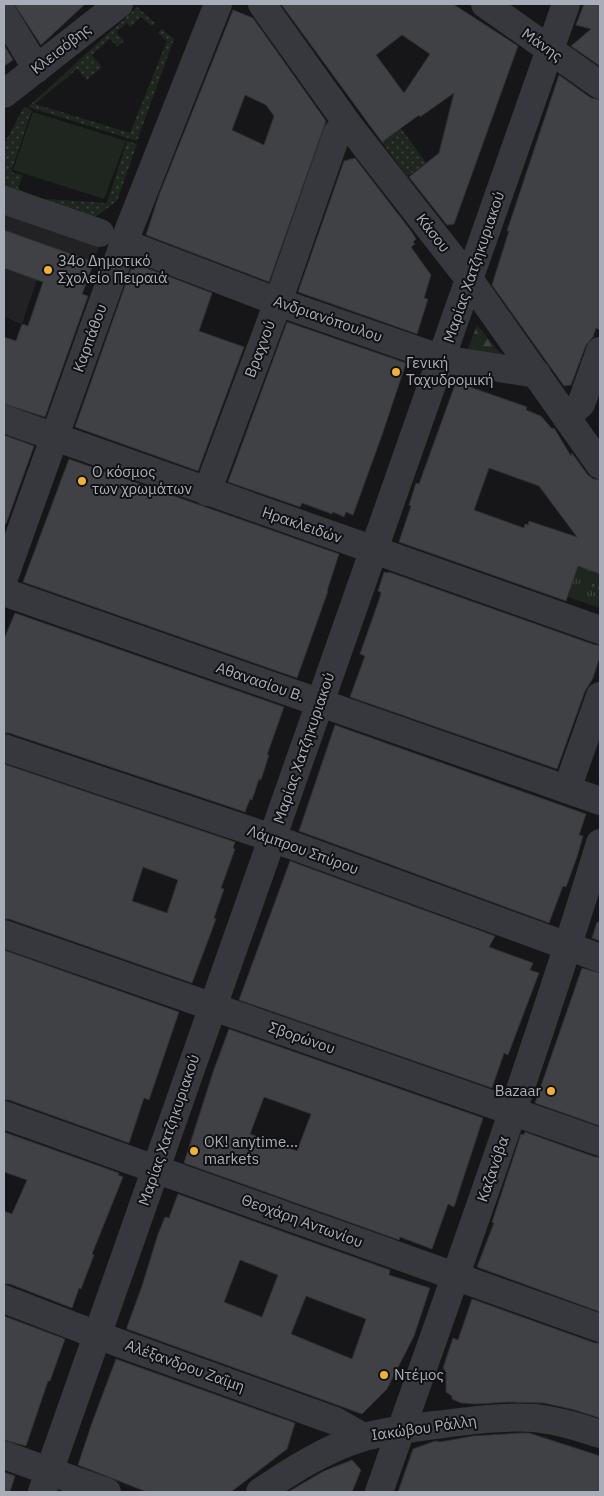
<svg xmlns="http://www.w3.org/2000/svg" width="604" height="1496" viewBox="0 0 604 1496" font-family="'IBM Plex Sans',sans-serif">
	<defs>
		<pattern id="grass-dots" width="8" height="8" patternUnits="userSpaceOnUse" patternTransform="scale(1.25)"><rect width="8" height="8" fill="#1e261f"/><path d="M2 2h.1M6 6h.1" fill="none" stroke="#3c433d" stroke-width="1.8" stroke-linecap="round"/></pattern>
		<pattern id="forest-firs" width="22" height="20" patternUnits="userSpaceOnUse" patternTransform="scale(1.25)"><rect width="22" height="20" fill="#1e261f"/><path d="M5 1l3.5 6h-7zM16 11l3.5 6h-7z" fill="#3c433d"/></pattern>
		<pattern id="park-tufts" width="24" height="20" patternUnits="userSpaceOnUse" patternTransform="scale(1.25)"><rect width="24" height="20" fill="#1e261f"/><path d="M3 7l-1-3M5 7V3M7 7l1-3M15 17l-1-3M17 17v-4M19 17l1-3" fill="none" stroke="#3c433d"/></pattern>
	</defs>
	<rect width="100%" height="100%" fill="#161618"/>
	<polygon fill="#222225" points="4,207 101,241 83,293 38,277 22,324 4,317"/>
	<g fill="url(#grass-dots)">
		<polygon points="137,7 155,23 152,26 141,17 130,27 127,23 116,32 124,41 117,47 110,39 92,55 102,67 87,80 77,69 35,104 130,133 167,41 158,33 162,29 174,39 137,141 28,107"/>
		<polygon points="24,107 32,110 11,172 23,175 18,188 27,194 4,193 4,144"/>
		<polygon points="401,128 426,163 407,177 382,142"/>
		<polygon points="127,141 137,144 117,201 87,223 45,208 46,199 107,203"/>
	</g>
	<polygon fill="url(#forest-firs)" points="477,325 511,366 466,354"/>
	<polygon fill="url(#park-tufts)" points="578,566 600,574 600,608 568,597"/>
	<polygon fill="#1e261f" points="33,112 126,141 104,199 13,170"/>
	<g fill="#404145" stroke="#303034" fill-rule="evenodd">
		<polygon points="14,4 85,4 41,45"/>
		<path d="M281,4H453L518,46L454,224L447,225L409,177L439,153L454,93L420,117L419,115L382,142ZM402,35L430,54L404,93L376,55Z"/>
		<polygon points="584,4 600,4 600,66 571,46 591,29 576,25"/>
		<path d="M233,10L253,18L326,121L269,282L146,235L159,195ZM245,95L266,105L274,116L264,145L232,130Z"/>
		<polygon points="4,45 13,60 4,66"/>
		<polygon points="559,75 591,98 600,100 600,330 596,328 593,337 586,345 571,385 564,386 492,285 509,231 507,231"/>
		<polygon points="355,158 411,231 416,239 413,242 415,244 411,247 431,275 424,298 428,299 417,334 298,292 344,161"/>
		<polygon points="4,230 94,262 82,294 88,296 45,417 4,404 4,337 16,341 22,324 28,326 43,282 4,268"/>
		<polygon points="136,264 212,293 199,331 244,347 198,471 75,427 131,269 134,270"/>
		<polygon points="287,322 406,363 382,435 353,515 346,512 344,517 333,512 332,514 302,503 300,507 228,482"/>
		<path d="M456,382L527,407L526,410L541,416L552,429L554,428L571,456L572,453L587,474L593,479L600,480V574L578,566L566,601L399,542L411,506L409,505L416,483L419,484ZM489,468L539,486L577,537L529,521L528,525L525,524L524,528L474,510Z"/>
		<polygon points="4,435 34,446 6,524 4,523"/>
		<polygon points="69,459 339,554 327,591 328,591 297,678 23,582"/>
		<polygon points="384,572 388,573 389,572 595,645 600,645 600,656 593,678 585,691 557,769 350,697 365,656 360,654 380,597 381,592 378,591"/>
		<polygon points="15,613 284,707 267,755 269,755 261,780 259,779 252,800 250,799 245,812 9,733 4,733 4,639"/>
		<polygon points="335,725 586,814 579,835 583,836 577,857 566,887 563,886 549,923 299,831"/>
		<path d="M4,764L235,842L233,848L235,849L221,888L224,889L214,918L216,919L192,983L9,919H4ZM143,867L178,880L167,913L132,901Z"/>
		<polygon points="290,861 495,936 489,947 533,963 530,970 539,973 508,1055 504,1053 492,1088 239,1000"/>
		<polygon points="597,922 600,923 600,941 592,938"/>
		<polygon points="4,950 179,1012 149,1100 144,1098 129,1143 9,1100 4,1100"/>
		<polygon points="582,968 600,973 600,1126 535,1103"/>
		<path d="M229,1029L483,1118L454,1207L448,1204L432,1249L400,1237L399,1240L184,1163L213,1072ZM264,1097L311,1114L297,1151L250,1134Z"/>
		<polygon points="4,1132 119,1173 118,1175 123,1177 92,1254 94,1255 81,1289 79,1288 72,1308 10,1284 4,1284 4,1211 12,1214 27,1180 4,1172"/>
		<polygon points="525,1132 595,1157 600,1157 600,1312 477,1267 494,1223 492,1222 521,1134 524,1135"/>
		<path d="M178,1194L390,1270L389,1275L430,1288L414,1336L387,1389L362,1414L127,1329V1327L142,1286L158,1234L165,1217L169,1218ZM240,1260L278,1275L262,1317L224,1302ZM306,1296L366,1319L352,1359L291,1334Z"/>
		<polygon points="472,1299 595,1343 600,1343 600,1418 571,1409 544,1403 509,1402 475,1404 461,1403 452,1399 452,1396 446,1392 446,1372 443,1368 453,1338 458,1340"/>
		<polygon points="4,1316 65,1339 50,1381 48,1381 26,1446 4,1440"/>
		<polygon points="116,1359 295,1423 287,1449 231,1492 147,1492 78,1465 93,1420"/>
		<polygon points="521,1433 529,1433 600,1456 600,1492 398,1492 413,1449 435,1441 440,1442 473,1436"/>
		<polygon points="352,1460 361,1470 352,1492 288,1492 324,1471"/>
		<polygon points="4,1472 15,1476 10,1492 4,1492"/>
	</g>
	<g fill="none" stroke-linecap="round" stroke-linejoin="round">
		<polyline stroke="#3d3f44" stroke-width="3" stroke-dasharray="2.5 4" stroke-linecap="butt" points="592,585 600,588"/>
		<g stroke="#37383d" stroke-width="28">
			<polyline points="262,4 347,123 469,279 600,465"/>
			<polyline points="485,4 600,85"/>
			<polyline points="4,15 37,69"/>
			<polyline points="4,94 119,4"/>
			<polyline points="4,200 100,233"/>
			<polyline points="124,243 278,302 442,359 537,374"/>
			<polyline points="566,416 581,404 600,351"/>
			<polyline points="4,419 600,630"/>
			<polyline points="207,492 278,302 337,133 347,123"/>
			<polyline points="4,578 129,229 218,4"/>
			<polyline points="4,592 600,801"/>
			<polyline points="4,748 272,838 600,958"/>
			<polyline points="567,789 600,696"/>
			<polyline points="4,934 600,1142"/>
			<polyline points="4,1115 600,1328"/>
			<polyline points="4,1299 97,1335 335,1421 363,1437"/>
			<polyline points="4,1455 107,1492"/>
			<polyline points="42,1492 566,4"/>
			<path d="M260,1492C292,1470 327,1448 364,1437C387,1431 411,1428 435,1425C467,1421 501,1416 534,1418C557,1420 579,1427 600,1434"/>
			<path d="M379,1492C455,1277 533,1062 600,843"/>
		</g>
	</g>
	<g fill="#f2b134" stroke="#111113" stroke-width="2">
		<circle cx="48" cy="270" r="5"/>
		<circle cx="396" cy="372" r="5"/>
		<circle cx="82" cy="481" r="5"/>
		<circle cx="551" cy="1091" r="5"/>
		<circle cx="194" cy="1151" r="5"/>
		<circle cx="384" cy="1375" r="5"/>
	</g>
	<g text-anchor="middle" stroke-width="4" stroke-linejoin="round" paint-order="stroke">
		<g font-size="15" fill="#a8adb8" stroke="#111113">
			<text transform="translate(542 45) rotate(35)" y="5">Μάνης</text>
			<text transform="translate(61 49) rotate(-38)" y="5">Κλεισόβης</text>
			<text transform="translate(433 233) rotate(52)" y="5">Κάσου</text>
			<text transform="translate(474 267) rotate(-71)" y="5">Μαρίας Χατζηκυριακού</text>
			<text transform="translate(328 319) rotate(19)" y="5">Ανδριανόπουλου</text>
			<text transform="translate(90 338) rotate(-70)" y="5">Καρπάθου</text>
			<text transform="translate(260 349) rotate(-69)" y="5">Βραχνού</text>
			<text transform="translate(302 525) rotate(19)" y="5">Ηρακλειδών</text>
			<text transform="translate(260 682) rotate(19)" y="5">Αθανασίου Β.</text>
			<text transform="translate(304 748) rotate(-71)" y="5">Μαρίας Χατζηκυριακού</text>
			<text transform="translate(303 850) rotate(20)" y="5">Λάμπρου Σπύρου</text>
			<text transform="translate(302 1038) rotate(19)" y="5">Σβορώνου</text>
			<text transform="translate(169 1130) rotate(-71)" y="5">Μαρίας Χατζηκυριακού</text>
			<text transform="translate(493 1169) rotate(-71)" y="5">Καζανόβα</text>
			<text transform="translate(302 1221) rotate(20)" y="5">Θεοχάρη Αντωνίου</text>
			<text transform="translate(185 1366) rotate(20)" y="5">Αλέξανδρου Ζαΐμη</text>
			<text transform="translate(424 1428) rotate(-8)" y="5">Ιακώβου Ράλλη</text>
		</g>
		<g font-size="15" fill="#a8adb8" stroke="#111113" text-anchor="start">
			<text x="58" y="266">34ο Δημοτικό<tspan x="58" dy="17">Σχολείο Πειραιά</tspan></text>
			<text x="406" y="368">Γενική<tspan x="406" dy="17">Ταχυδρομική</tspan></text>
			<text x="92" y="477">Ο κόσμος<tspan x="92" dy="17">των χρωμάτων</tspan></text>
			<text x="541" y="1096" text-anchor="end">Bazaar</text>
			<text x="204" y="1147">OK! anytime...<tspan x="204" dy="17">markets</tspan></text>
			<text x="394" y="1380">Ντέμος</text>
		</g>
	</g>
	<rect width="604" height="1496" fill="none" stroke="#a8adb8" stroke-width="10"/>
</svg>
